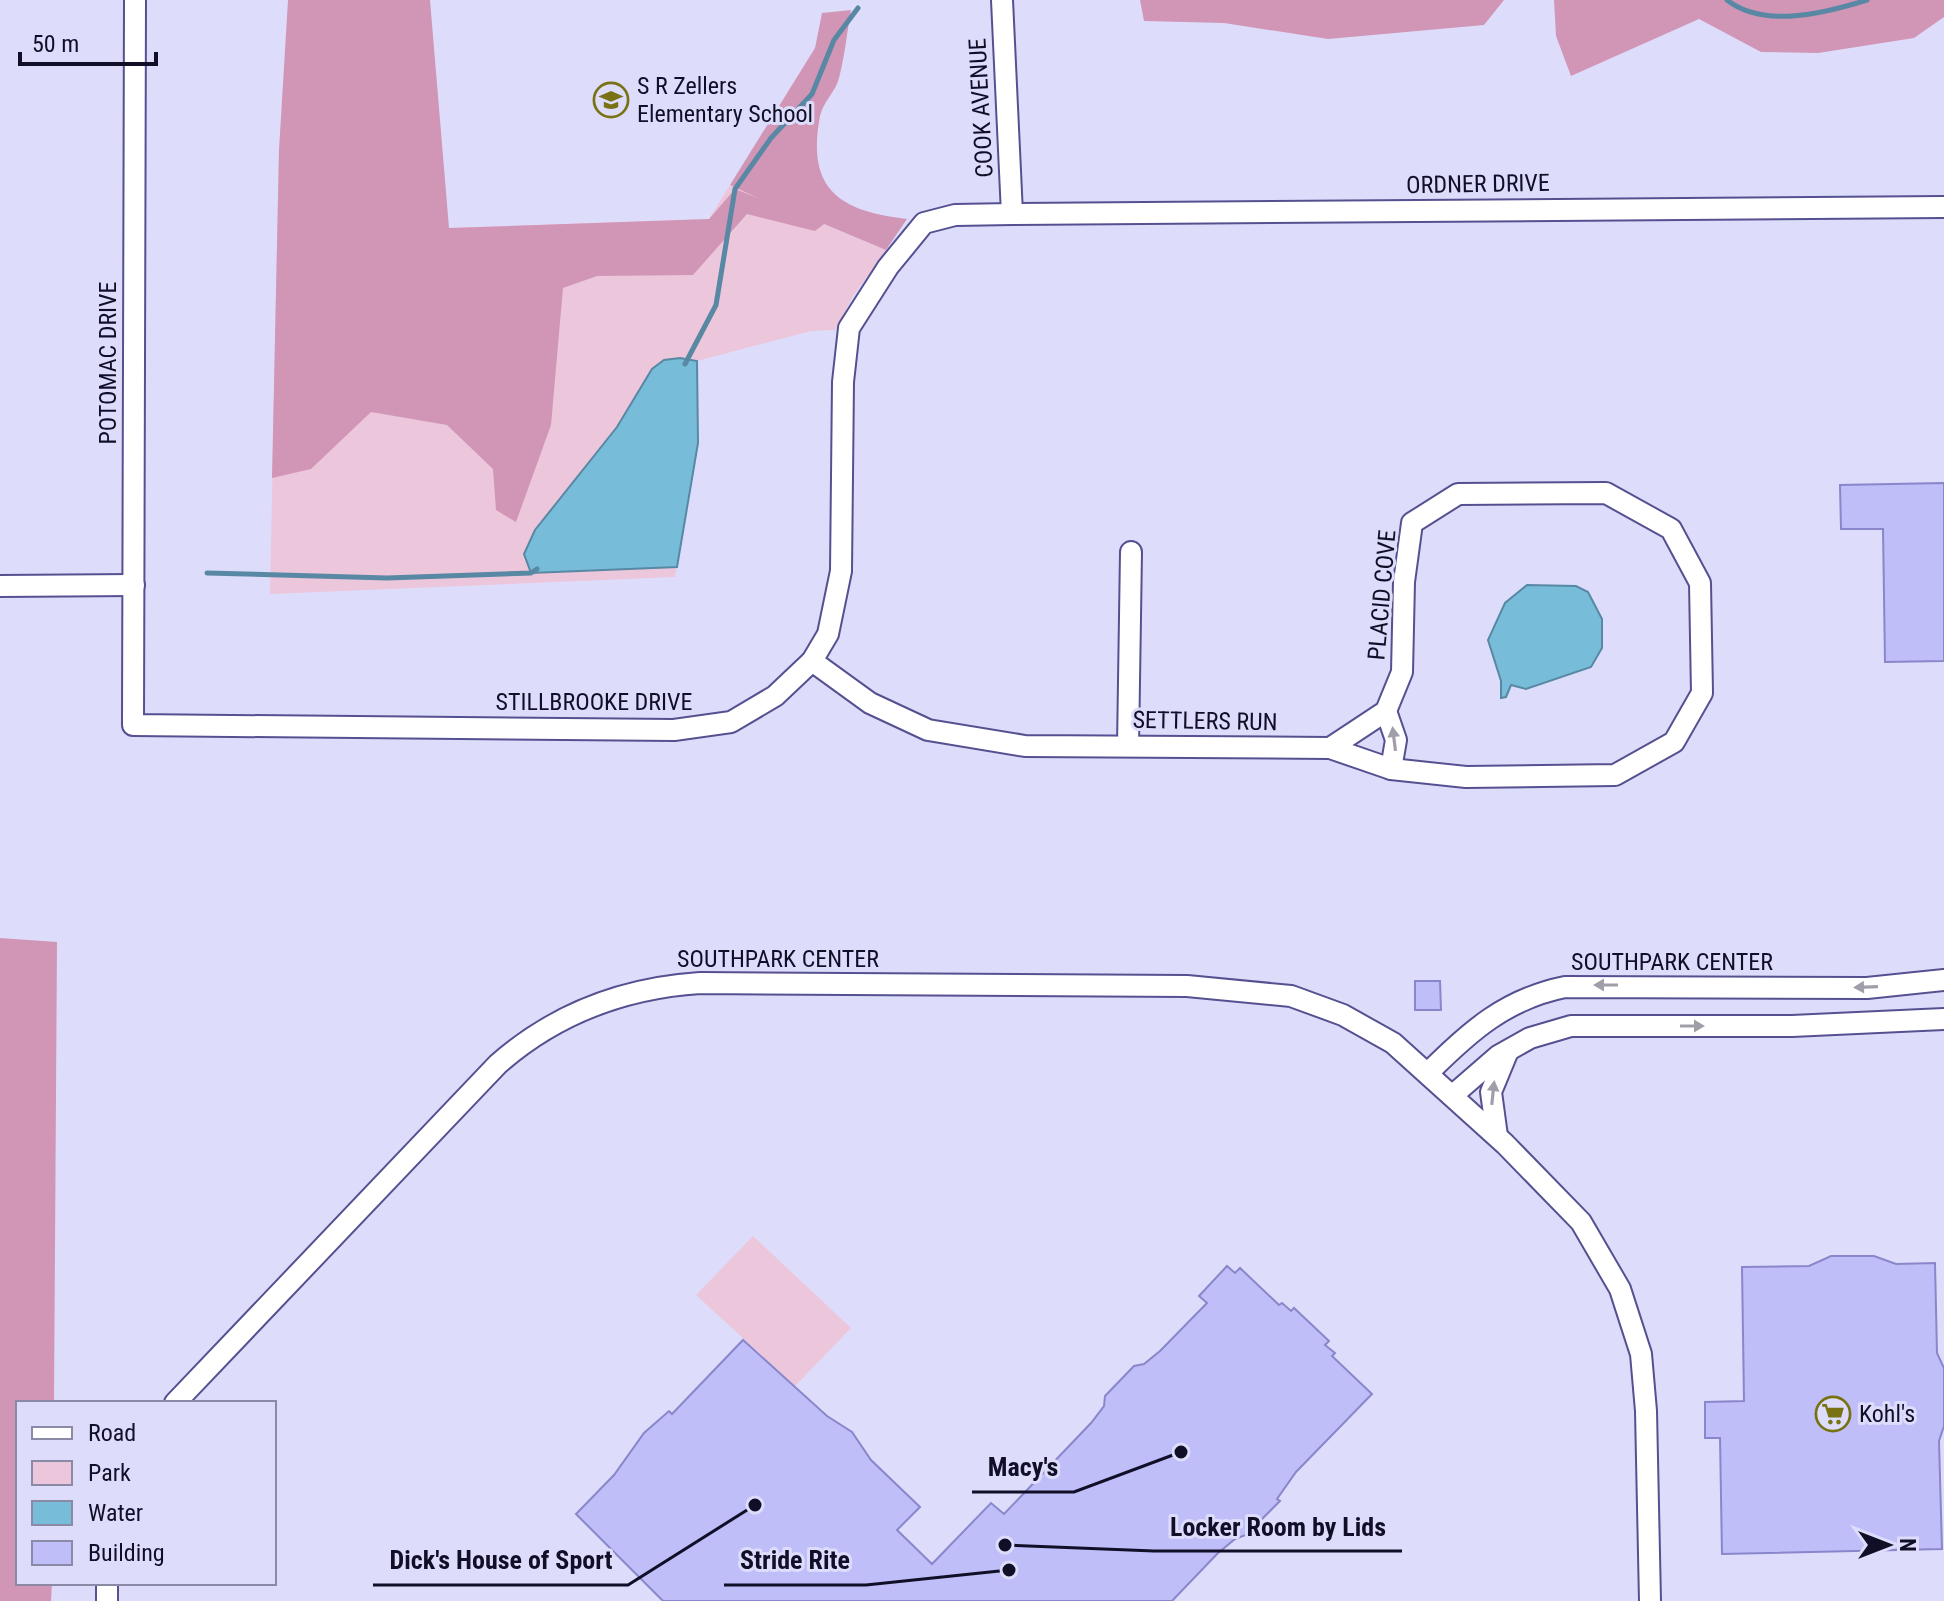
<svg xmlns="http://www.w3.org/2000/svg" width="1944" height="1601" viewBox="0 0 1944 1601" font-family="'Roboto Condensed',sans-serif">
	<rect width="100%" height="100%" fill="#ddddfb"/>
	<g fill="#ecc6da">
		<polygon points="279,150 449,228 709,219 730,185 886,250 853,296 835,330 811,331 697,361 698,443 675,577 270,594"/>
		<polygon points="753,1236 851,1328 795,1386 696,1295"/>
	</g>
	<g fill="#d196b6">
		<path d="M288,0H430L449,228L709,219L735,189L758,198L730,185L815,48L822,13L851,10C847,32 845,55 839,78C836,91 823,102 820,116C806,190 840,211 907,219L886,250L824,224L815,231L747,214L693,275L597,276L563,288L551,425L516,522L496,510L493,469L447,425L371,412L311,469L272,478L279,150Z"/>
		<polygon points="1140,0 1504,0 1484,25 1328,39 1224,23 1144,21"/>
		<polygon points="1554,0 1944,0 1944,17 1914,38 1818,53 1761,52 1699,19 1571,76 1556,36"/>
		<polygon points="0,938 57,942 54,1403 18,1403 18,1583 52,1583 51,1601 0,1601"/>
	</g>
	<g fill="#77bdda" stroke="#5888a4" stroke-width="2">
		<polygon points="680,358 697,361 698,443 677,567 531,573 524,554 535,530 617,427 652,369 664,360"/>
		<polygon points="1527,585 1576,586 1588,592 1602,619 1602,648 1591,667 1526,689 1511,685 1506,697 1501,698 1501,681 1488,640 1505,603"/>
	</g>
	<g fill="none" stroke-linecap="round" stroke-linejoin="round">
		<g stroke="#5888a4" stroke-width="5">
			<path d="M1727,0C1764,29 1825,13 1867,0"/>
			<polyline points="685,364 716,305 735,189 771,138 812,94 834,40 858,8"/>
			<polyline points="207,573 387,578 531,573 537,569"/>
		</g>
	</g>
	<g fill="#bfbef8" stroke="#8a86cb" stroke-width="2">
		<polygon points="1944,483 1944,661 1885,662 1883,529 1841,529 1840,485"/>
		<polygon points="1415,981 1440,981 1441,1010 1415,1010"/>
		<polygon points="1831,1256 1874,1256 1896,1264 1935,1263 1937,1353 1944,1368 1944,1426 1939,1441 1942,1549 1722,1554 1720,1438 1705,1438 1705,1402 1744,1401 1742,1267 1809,1266"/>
		<polygon points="1227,1266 1235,1273 1240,1268 1279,1305 1282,1303 1291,1311 1294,1308 1329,1341 1325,1345 1335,1353 1332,1356 1372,1394 1296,1472 1277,1499 1280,1501 1246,1535 1235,1539 1217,1554 1172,1601 663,1601 576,1514 614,1475 644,1433 669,1411 672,1414 743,1340 827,1416 852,1432 871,1460 920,1507 897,1530 932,1564 991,1503 1004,1514 1091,1423 1104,1406 1105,1396 1134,1366 1144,1364 1160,1351 1207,1303 1199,1296"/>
	</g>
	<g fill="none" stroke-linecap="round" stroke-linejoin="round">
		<g stroke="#555090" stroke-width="24">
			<g id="street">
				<polyline points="135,0 133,725 674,730 731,722 775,696 812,661 828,634 841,571 843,382 849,328 888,267 924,223 955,215 1012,214 1944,207"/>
				<polyline points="1002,0 1012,214"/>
				<polyline points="0,586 134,585"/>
				<polyline points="812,661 870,703 928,730 1025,746 1330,748 1391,769 1466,777 1615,775 1674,742 1702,693 1700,583 1671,529 1606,493 1458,494 1412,523 1404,582 1402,672 1386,711 1330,748"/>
				<polyline points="1386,711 1396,740 1391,769"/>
				<polyline points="1128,746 1131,552"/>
				<path d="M1429,1072C1470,1031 1506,999 1565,987L1867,988L1944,980"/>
				<polyline points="1453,1095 1498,1056 1530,1038 1571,1026 1792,1026 1944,1019"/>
				<polyline points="1497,1136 1491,1092 1508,1051"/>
				<path d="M175,1403L498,1064C555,1014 624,988 700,983L1187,986L1291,996L1343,1015L1393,1043L1505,1144L1581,1222L1620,1289L1641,1354L1646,1411L1650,1601"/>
				<polyline points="107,1601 107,1583"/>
			</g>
		</g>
		<use href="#street" stroke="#fff" stroke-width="20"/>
	</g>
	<defs><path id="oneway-solid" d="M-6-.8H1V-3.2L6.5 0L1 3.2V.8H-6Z" transform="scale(2)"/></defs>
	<g fill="#a09fa9">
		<use href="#oneway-solid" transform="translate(1394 739) rotate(-97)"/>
		<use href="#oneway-solid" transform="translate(1606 985) rotate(-180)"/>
		<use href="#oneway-solid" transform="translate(1866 987) rotate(178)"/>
		<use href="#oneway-solid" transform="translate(1692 1026)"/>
		<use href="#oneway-solid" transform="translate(1493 1093) rotate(-84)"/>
	</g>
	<defs>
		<g id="school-ring" transform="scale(1.8)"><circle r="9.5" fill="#ddddfb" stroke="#787214" stroke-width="1.5"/><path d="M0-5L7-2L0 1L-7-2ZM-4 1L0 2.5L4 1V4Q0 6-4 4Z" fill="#787214"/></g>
		<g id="supermarket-ring" transform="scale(1.8)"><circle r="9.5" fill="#ddddfb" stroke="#787214" stroke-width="1.5"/><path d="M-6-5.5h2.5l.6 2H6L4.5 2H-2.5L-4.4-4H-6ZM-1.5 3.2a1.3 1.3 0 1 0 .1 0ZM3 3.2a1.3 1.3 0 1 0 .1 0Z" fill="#787214"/></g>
	</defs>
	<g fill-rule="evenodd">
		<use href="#school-ring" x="611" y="100"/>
		<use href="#supermarket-ring" x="1833" y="1414"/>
	</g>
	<g text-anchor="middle" stroke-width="6" stroke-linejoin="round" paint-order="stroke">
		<g font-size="24" fill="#110e27" stroke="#ddddfb" text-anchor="start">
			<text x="637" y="94">S R Zellers<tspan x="637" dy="28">Elementary School</tspan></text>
			<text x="1859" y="1422">Kohl's</text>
		</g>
		<g font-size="24" fill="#110e27" stroke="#ddddfb">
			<text transform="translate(981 108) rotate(-93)" y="8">COOK AVENUE</text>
			<text transform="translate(1478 184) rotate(-1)" y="8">ORDNER DRIVE</text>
			<text transform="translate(108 363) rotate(-90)" y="8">POTOMAC DRIVE</text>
			<text transform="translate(1382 595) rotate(-85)" y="8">PLACID COVE</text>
			<text x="594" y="710">STILLBROOKE DRIVE</text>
			<text transform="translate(1205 721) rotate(1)" y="8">SETTLERS RUN</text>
			<text x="778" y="967">SOUTHPARK CENTER</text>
			<text x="1672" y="970">SOUTHPARK CENTER</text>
		</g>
	</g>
	<path fill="none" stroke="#110e27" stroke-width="3" d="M1181 1452L1074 1492H972M1005 1545L1154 1551H1402M755 1505L628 1585H373M1009 1570L866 1585H724"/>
	<g fill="#110e27" stroke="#ddddfb" stroke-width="3">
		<circle cx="1181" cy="1452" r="8"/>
		<circle cx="1005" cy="1545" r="8"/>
		<circle cx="755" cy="1505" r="8"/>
		<circle cx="1009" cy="1570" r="8"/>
	</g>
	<g font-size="26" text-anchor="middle" font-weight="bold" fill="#110e27" stroke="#ddddfb" stroke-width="6" stroke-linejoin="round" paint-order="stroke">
		<text x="1023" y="1476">Macy's</text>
		<text x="1278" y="1536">Locker Room by Lids</text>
		<text x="501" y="1569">Dick's House of Sport</text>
		<text x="795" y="1569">Stride Rite</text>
	</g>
	<rect x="16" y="1401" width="260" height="184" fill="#ddddfb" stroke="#8b8aa6" stroke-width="2"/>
	<rect x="32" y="1427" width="40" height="12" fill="#ffffff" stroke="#8b8aa6" stroke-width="2"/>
	<text x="88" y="1441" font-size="24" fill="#110e27">Road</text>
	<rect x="32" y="1461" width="40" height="24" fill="#ecc6da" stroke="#8b8aa6" stroke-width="2"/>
	<text x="88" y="1481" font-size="24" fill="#110e27">Park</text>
	<rect x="32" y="1501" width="40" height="24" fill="#77bdda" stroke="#8b8aa6" stroke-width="2"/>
	<text x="88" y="1521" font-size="24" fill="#110e27">Water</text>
	<rect x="32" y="1541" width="40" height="24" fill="#bfbef8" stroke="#8b8aa6" stroke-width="2"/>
	<text x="88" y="1561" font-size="24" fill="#110e27">Building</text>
	<g transform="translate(1888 1545) rotate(90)" stroke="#ddddfb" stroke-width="6" paint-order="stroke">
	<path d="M0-6L14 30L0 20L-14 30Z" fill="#110e27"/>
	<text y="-12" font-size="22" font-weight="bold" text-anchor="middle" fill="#110e27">N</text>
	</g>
	<path d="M20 52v12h136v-12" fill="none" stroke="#110e27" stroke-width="4"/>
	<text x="32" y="52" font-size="24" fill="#110e27" stroke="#ddddfb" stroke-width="6" paint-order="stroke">50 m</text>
</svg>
